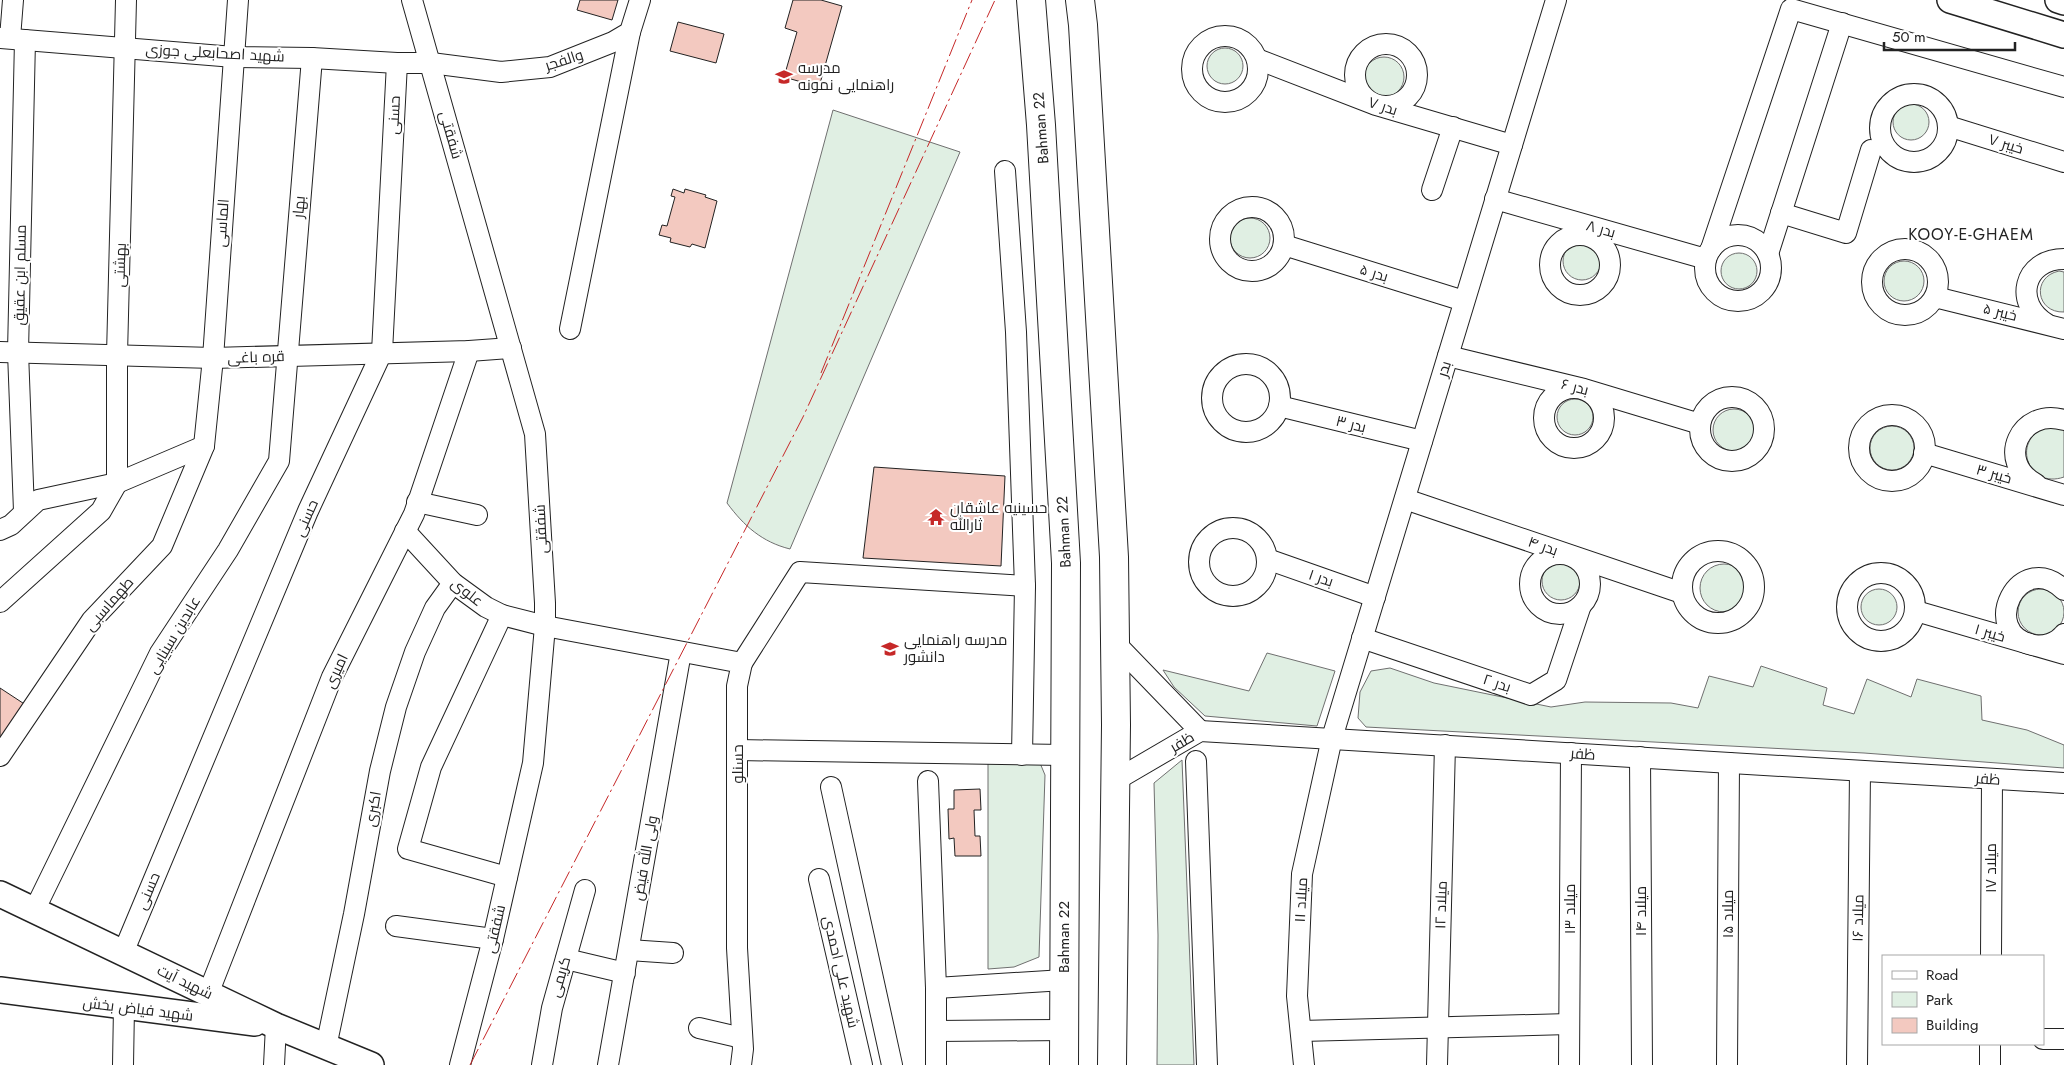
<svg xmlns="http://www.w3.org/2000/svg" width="2064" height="1065" viewBox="0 0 2064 1065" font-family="Jost,Cairo,sans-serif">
	<rect width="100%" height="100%" fill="#fff"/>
	<g fill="#e0efe3" stroke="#6f6f6f">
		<circle cx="1225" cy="66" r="18"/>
		<circle cx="1384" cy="77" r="20"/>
		<circle cx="1911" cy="122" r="18"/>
		<path d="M833,110L960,152L790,549C762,542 744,526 727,503Z"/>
		<circle cx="1250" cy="238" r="20"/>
		<circle cx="1582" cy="261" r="19"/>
		<circle cx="1739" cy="271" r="18"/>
		<circle cx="1904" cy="281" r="20"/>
		<path d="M2059,271L2064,272V312C2036,313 2031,277 2059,271Z"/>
		<circle cx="1575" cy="417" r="18"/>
		<circle cx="1734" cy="430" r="21"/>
		<circle cx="1892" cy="448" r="22"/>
		<path d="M2050,426L2064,429V477C2027,490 2009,437 2050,426Z"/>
		<circle cx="1561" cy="581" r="19"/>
		<circle cx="1724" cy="588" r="24"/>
		<circle cx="1879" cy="607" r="18"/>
		<circle cx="2041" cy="612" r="23"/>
		<polygon points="1267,653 1335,671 1317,726 1205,716 1174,687 1163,670 1249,691"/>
		<polygon points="1761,666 1827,688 1823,705 1854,714 1867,679 1911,697 1917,679 1981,696 1982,720 2027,730 2064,745 2064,768 1864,753 1366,727 1358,718 1360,692 1371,671 1390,668 1434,683 1551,707 1585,702 1671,703 1698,708 1709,676 1753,687"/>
		<polygon points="1182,760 1194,1065 1157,1065 1158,935 1154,783"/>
		<polygon points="988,763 1040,763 1045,775 1039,957 1014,967 988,969"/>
	</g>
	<g fill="#f3c9c0" stroke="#222">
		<polygon points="580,0 618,0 612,20 577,10"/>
		<polygon points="793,0 821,0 842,6 819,87 784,77 797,32 785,28"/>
		<polygon points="678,22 724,34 716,63 670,51"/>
		<polygon points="673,189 684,193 685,189 706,195 705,197 717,201 705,248 692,244 690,247 670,242 671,238 659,235 662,225 667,226 675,197 671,196"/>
		<polygon points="874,467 1005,476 1001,566 863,558"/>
		<polygon points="0,688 32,709 0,756"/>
		<polygon points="980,789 981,810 974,810 975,836 980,836 981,856 955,856 954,838 949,839 948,809 954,809 954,790"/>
	</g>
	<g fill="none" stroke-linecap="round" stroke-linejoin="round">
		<g stroke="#222" stroke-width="22">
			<g id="minor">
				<polyline points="412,0 535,434 545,603 545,626 533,763 493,939 460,1065"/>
				<circle cx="1225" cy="69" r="33"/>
				<polyline points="0,38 234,57 312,58 397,63 431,63 501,72 550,67 613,42 630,32 640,0"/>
				<polyline points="10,38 13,0"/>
				<circle cx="1386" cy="75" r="31"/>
				<polyline points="1257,59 1376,105 1512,145"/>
				<circle cx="1914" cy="128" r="34"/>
				<polyline points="1948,126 2064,162"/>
				<polyline points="1005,171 1016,332 1025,586 1022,755"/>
				<polyline points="1432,190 1453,127"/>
				<polyline points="1495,199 1706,259"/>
				<circle cx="1252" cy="239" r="32"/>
				<polyline points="1781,213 1846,233 1871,150"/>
				<circle cx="1580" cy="265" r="30"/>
				<circle cx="1738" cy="268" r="33"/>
				<polyline points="1284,245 1464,301"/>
				<polyline points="1711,249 1791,9 2064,87"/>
				<circle cx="1905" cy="282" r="33"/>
				<polyline points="1768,254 1842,23"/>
				<polyline points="1935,297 2064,329"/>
				<path d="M2047,324C2013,304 2023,259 2064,259"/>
				<polyline points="570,329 630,32"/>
				<polyline points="0,352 213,358 469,351 511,348"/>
				<polyline points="1448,356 1584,389 1700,424"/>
				<circle cx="1246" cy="398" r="34"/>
				<circle cx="1574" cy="418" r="30"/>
				<circle cx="1732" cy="429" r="32"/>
				<polyline points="1279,406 1422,441"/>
				<circle cx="1892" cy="448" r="33"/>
				<polyline points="1924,453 2064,495"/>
				<path d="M2036,484C1995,462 2020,407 2064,420"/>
				<polyline points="1405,499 1682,593"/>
				<polyline points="417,502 477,515"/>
				<polyline points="24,511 18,352 25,40"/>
				<circle cx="1233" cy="562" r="34"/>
				<polyline points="0,530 11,525 38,500 117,483 204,446"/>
				<polyline points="405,531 453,583 486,607 502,615 545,626 742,663 737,686 737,948 743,1049 741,1065"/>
				<circle cx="1718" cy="587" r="36"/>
				<circle cx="1560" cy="584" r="30"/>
				<polyline points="1267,559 1375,597"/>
				<circle cx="1881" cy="607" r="34"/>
				<path d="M2064,590C2019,547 1977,633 2033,645C2044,647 2057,643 2064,634"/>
				<polyline points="0,602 101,511 117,483 117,355 126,0"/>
				<polyline points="1916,611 2064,654"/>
				<polyline points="502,615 431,767 408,849 507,877"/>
				<polyline points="1362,638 1531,695 1556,680 1580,608"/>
				<polyline points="1115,643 1200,731"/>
				<polyline points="742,663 800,572 1025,586"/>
				<polyline points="738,750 1064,755"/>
				<polyline points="0,756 92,620 162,546 204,446 213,358 238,0"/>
				<polyline points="1640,757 1642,1065"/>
				<polyline points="1196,761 1207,1065"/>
				<polyline points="1116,780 1200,731 2064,783"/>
				<polyline points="928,781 936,988 936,1065"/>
				<polyline points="831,787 892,1065"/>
				<polyline points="819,879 862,1065"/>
				<polyline points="34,911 160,653 228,550 279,461 312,58"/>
				<polyline points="396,926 493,939"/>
				<polyline points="629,950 673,953"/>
				<polyline points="123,953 308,511 382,352 397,63"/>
				<polyline points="1991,956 1992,779"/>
				<polyline points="566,959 625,973"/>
				<polyline points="936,988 1064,980"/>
				<polyline points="208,994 332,677 414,514 469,351"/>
				<polyline points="699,1028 742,1038"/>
				<polyline points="936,1031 1064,1030"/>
				<polyline points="1301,1031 1569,1024"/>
				<polyline points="2043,1039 2064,1039"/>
				<polyline points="326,1047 354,914 380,771 396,707 415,652 435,608 453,583"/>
				<polyline points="123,1065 124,1007"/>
				<polyline points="274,1065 276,1026"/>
				<polyline points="542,1065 552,1008 585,890"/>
				<polyline points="608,1065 681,652"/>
				<polyline points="1304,1065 1297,996 1302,874 1332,738 1556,0"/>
				<polyline points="1437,1065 1445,745"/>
				<polyline points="1569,1065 1571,753"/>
				<polyline points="1727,1065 1729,763"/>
				<polyline points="1857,1065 1860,771"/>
				<polyline points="1990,1065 1990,1044"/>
			</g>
		</g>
		<g stroke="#222" stroke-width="28">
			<g id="major">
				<polyline points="1950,0 2064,35"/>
				<polyline points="2058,0 2064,2"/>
				<polyline points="0,894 276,1026 371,1065"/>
				<polyline points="0,990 255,1023"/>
			</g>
		</g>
		<g stroke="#222" stroke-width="30">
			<g id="highway">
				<polyline points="1031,0 1041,125 1066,563 1064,1065"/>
				<polyline points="1080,0 1083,25 1114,557 1116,725 1112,1065"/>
			</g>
		</g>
		<use href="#minor" stroke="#fff" stroke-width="20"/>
		<use href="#major" stroke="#fff" stroke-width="25"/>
		<use href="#highway" stroke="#fff" stroke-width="28"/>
		<g stroke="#c62828" stroke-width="1" stroke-dasharray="18 4 2.5 4" stroke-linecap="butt">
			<polyline points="821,373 972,0"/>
			<polyline points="470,1065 803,417 995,0"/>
		</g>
	</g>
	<defs>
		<g id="school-bare" transform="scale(1.35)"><path d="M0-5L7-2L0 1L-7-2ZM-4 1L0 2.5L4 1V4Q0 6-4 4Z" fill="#c62828" stroke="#fff" stroke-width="2.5" paint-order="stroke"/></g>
		<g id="temple-bare" transform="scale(1.35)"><path d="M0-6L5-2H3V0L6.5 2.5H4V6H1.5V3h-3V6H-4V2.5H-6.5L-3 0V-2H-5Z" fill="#c62828" stroke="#fff" stroke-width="2.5" paint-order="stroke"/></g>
	</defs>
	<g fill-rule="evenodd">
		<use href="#school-bare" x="784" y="77"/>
		<use href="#temple-bare" x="936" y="517"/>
		<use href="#school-bare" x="890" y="649"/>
	</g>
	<g text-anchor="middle" stroke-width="4" stroke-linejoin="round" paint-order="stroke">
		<g font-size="15" fill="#222" stroke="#fff">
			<text transform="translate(215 53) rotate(3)" y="5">شهید اصحابعلی جوزی</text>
			<text transform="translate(564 60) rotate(-18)" y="5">والفجر</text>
			<text transform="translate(1383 106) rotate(18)" y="5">بدر ۷</text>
			<text transform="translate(394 115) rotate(-87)" y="5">حسنی</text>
			<text transform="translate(1041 128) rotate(-94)" y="5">Bahman 22</text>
			<text transform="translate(451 135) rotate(74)" y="5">شفقتی</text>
			<text transform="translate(2006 144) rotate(17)" y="5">خیبر ۷</text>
			<text transform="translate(299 207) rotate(-85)" y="5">بهار</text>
			<text transform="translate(222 223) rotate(-86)" y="5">الماسی</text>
			<text transform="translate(1601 229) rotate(16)" y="5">بدر ۸</text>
			<text transform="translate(120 265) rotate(-88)" y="5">بهشتی</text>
			<text transform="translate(1374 273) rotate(17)" y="5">بدر ۵</text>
			<text transform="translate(20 275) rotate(-89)" y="5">مسلم ابن عقیق</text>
			<text transform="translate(2000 312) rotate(14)" y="5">خیبر ۵</text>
			<text transform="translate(256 357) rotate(-2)" y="5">قره باغی</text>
			<text transform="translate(1444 369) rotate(-73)" y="5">بدر</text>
			<text transform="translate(1575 387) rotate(14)" y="5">بدر ۶</text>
			<text transform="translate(1351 424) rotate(14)" y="5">بدر ۳</text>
			<text transform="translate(1994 474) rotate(16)" y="5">خیبر ۳</text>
			<text transform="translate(306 518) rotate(-66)" y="5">حسنی</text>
			<text transform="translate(541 529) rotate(-93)" y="5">شفقتی</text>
			<text transform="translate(1064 532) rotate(-93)" y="5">Bahman 22</text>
			<text transform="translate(1543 546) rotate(19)" y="5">بدر ۴</text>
			<text transform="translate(1321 578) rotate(19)" y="5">بدر ۱</text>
			<text transform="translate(467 592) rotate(38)" y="5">علوی</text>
			<text transform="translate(109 604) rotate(-49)" y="5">طهماسبی</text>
			<text transform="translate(1990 633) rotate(16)" y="5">خیبر ۱</text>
			<text transform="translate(174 635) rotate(-59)" y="5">عابدین سینایی</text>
			<text transform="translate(336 671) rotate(-65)" y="5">امیری</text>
			<text transform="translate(1497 683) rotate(18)" y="5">بدر ۲</text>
			<text transform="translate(1182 742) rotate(-30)" y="5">ظفر</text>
			<text transform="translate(1583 754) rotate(4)" y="5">ظفر</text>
			<text transform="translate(738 764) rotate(-90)" y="5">حسنلو</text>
			<text transform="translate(1988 779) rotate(4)" y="5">ظفر</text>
			<text transform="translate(373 809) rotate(-80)" y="5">اکبری</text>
			<text transform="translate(645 858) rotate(-80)" y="5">ولی الله فیض</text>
			<text transform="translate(1991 868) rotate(-90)" y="5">میلاد ۱۷</text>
			<text transform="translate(148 891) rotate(-67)" y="5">حسنی</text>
			<text transform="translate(1301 900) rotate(-87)" y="5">میلاد ۱۱</text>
			<text transform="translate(1441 905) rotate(-88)" y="5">میلاد ۱۲</text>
			<text transform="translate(1570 909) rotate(-90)" y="5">میلاد ۱۳</text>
			<text transform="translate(1641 911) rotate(-90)" y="5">میلاد ۱۴</text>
			<text transform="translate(1728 914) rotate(-90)" y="5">میلاد ۱۵</text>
			<text transform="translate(1858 918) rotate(-89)" y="5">میلاد ۱۶</text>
			<text transform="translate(495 929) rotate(-77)" y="5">شفقتی</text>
			<text transform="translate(1064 937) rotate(-90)" y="5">Bahman 22</text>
			<text transform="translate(841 972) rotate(77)" y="5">شهید علی احمدی</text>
			<text transform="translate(560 977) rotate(-74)" y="5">کریمی</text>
			<text transform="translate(185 982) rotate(26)" y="5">شهید آیت</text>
			<text transform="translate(138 1009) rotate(7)" y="5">شهید فیاض بخش</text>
		</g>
		<g font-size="15" fill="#222" stroke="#fff" text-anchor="start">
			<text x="798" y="73">مدرسه<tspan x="798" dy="17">راهنمایی نمونه</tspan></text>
			<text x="950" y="513">حسینیه عاشقان<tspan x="950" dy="17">ثارالله</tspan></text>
			<text x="904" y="645">مدرسه راهنمایی<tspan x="904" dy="17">دانشور</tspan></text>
		</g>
		<g font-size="16" letter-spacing="1" fill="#222" stroke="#fff">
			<text x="1971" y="240">KOOY-E-GHAEM</text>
		</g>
	</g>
	<rect x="1882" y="955" width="162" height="90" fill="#ffffff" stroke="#a7a7a7"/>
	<rect x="1892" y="971" width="25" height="8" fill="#ffffff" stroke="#a7a7a7"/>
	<text x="1926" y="980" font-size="15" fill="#222222">Road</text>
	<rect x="1892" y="992" width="25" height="15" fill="#e0efe3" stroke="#a7a7a7"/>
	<text x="1926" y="1005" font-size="15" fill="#222222">Park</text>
	<rect x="1892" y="1018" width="25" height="15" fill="#f3c9c0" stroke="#a7a7a7"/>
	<text x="1926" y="1030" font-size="15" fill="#222222">Building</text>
	<path d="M1884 42v8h131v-8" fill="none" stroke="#222222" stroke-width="2.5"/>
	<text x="1892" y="42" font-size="15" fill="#222222" stroke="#ffffff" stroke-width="4" paint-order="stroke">50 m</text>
</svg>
